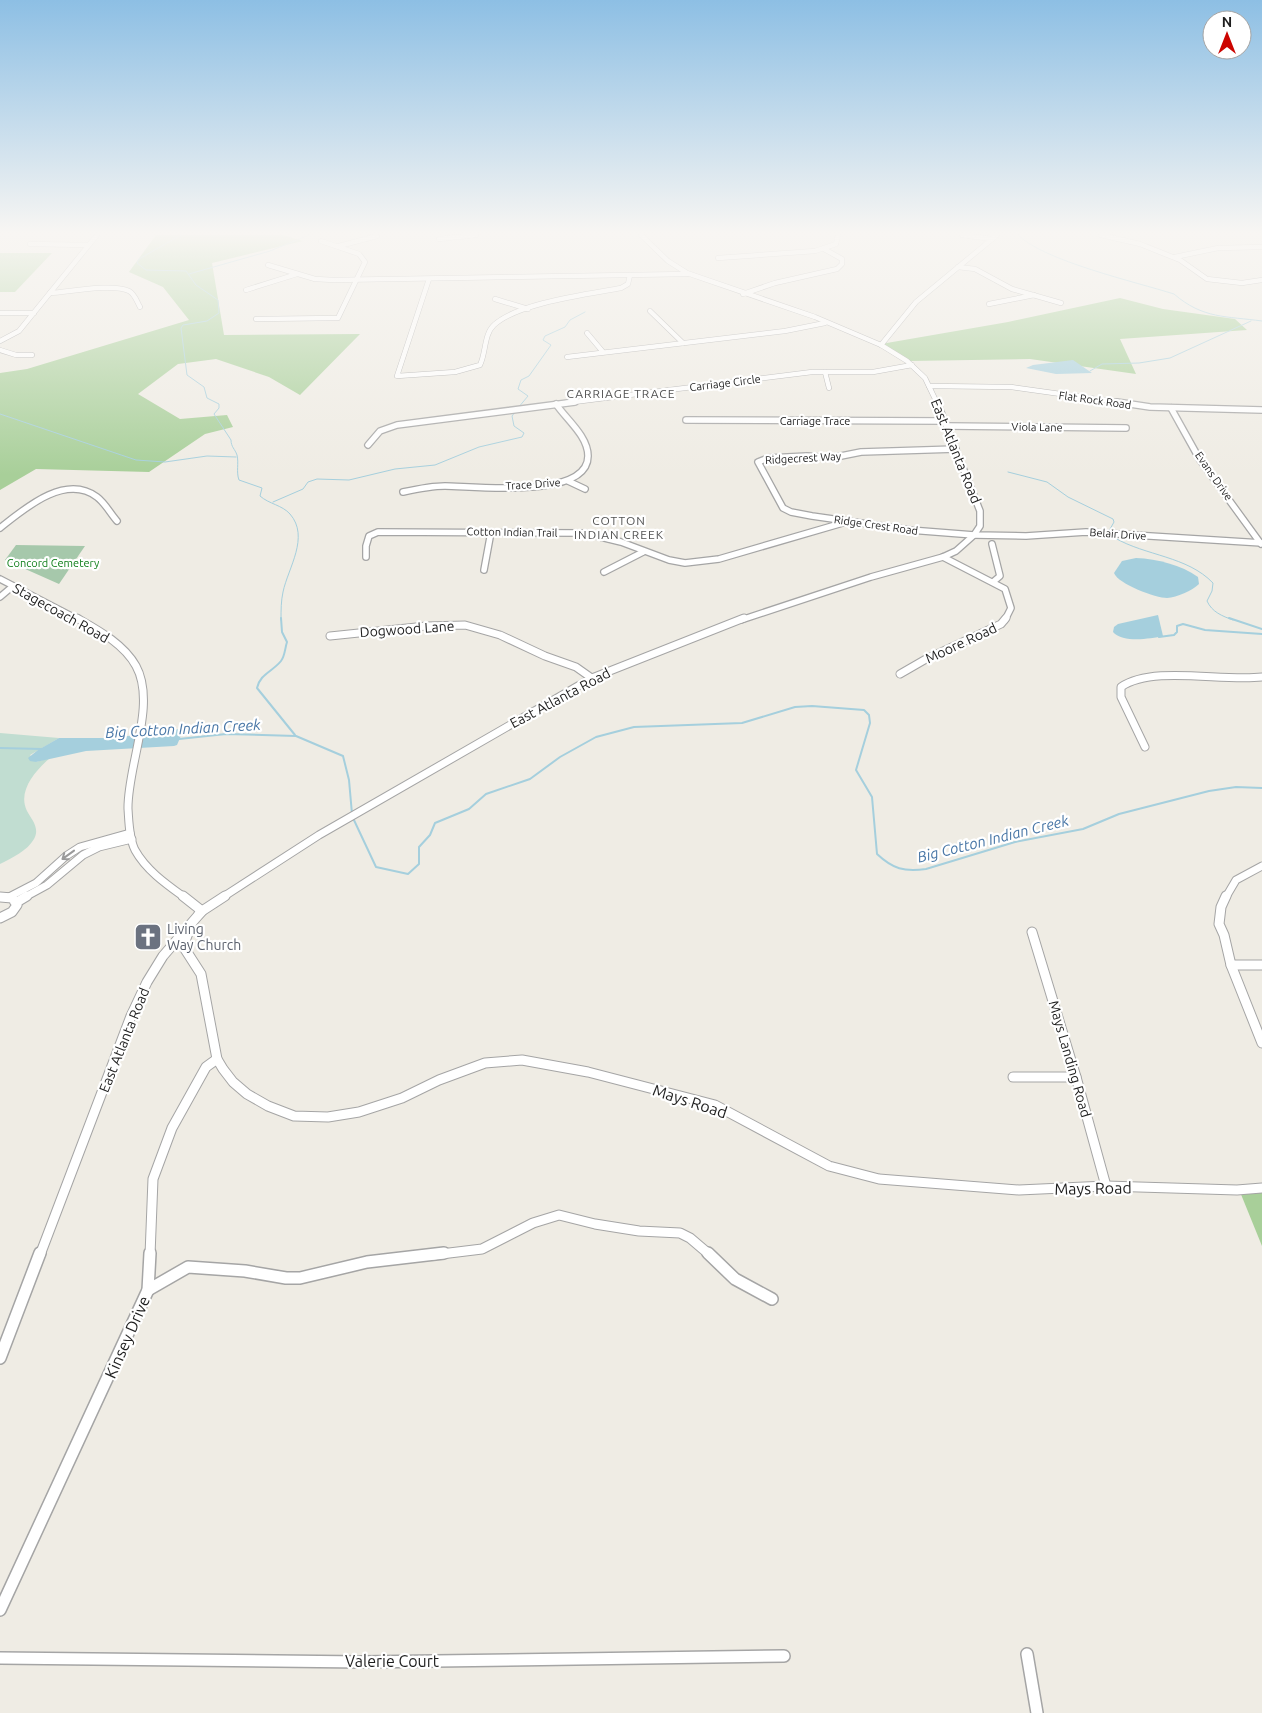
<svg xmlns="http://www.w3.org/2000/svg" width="1262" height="1713" viewBox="0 0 1262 1713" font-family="Ubuntu,sans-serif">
	<rect width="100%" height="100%" fill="#efece4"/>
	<g fill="#a8cf99">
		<polygon points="156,235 283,235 303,241 212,263 224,335 360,334 300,395 269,377 216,359 178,364 138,394 180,419 227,415 233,427 205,434 149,472 36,469 0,490 0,373 27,369 189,320 163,287 129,272"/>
		<polygon points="0,253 52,253 15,292 0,292"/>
		<polygon points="1120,298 1163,309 1235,319 1247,330 1120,339 1136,374 1030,359 909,361 881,344 1008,322"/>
		<polygon points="1262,1185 1262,1246 1238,1187"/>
	</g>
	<path fill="#c1ddd1" d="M0,733L59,738L30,755L36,762L50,758C36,770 17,791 27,811C32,820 40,828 34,839C27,851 12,858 0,864Z"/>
	<polygon fill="#a6c8ab" points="16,545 85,546 59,584 5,560"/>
	<g fill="#a5cfdd">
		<polygon points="1073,360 1092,373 1056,374 1026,368 1033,365"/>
		<path d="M1136,558C1158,559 1181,565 1198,577L1199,584C1192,591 1177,597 1167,598C1156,598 1118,584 1114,573L1122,561Z"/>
		<path d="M1158,615L1163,636C1149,639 1123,643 1113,632L1114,627L1118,624Z"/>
		<polygon points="180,729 183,731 177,745 174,746 86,751 36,762 30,761 28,758 38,750 59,738 113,738"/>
	</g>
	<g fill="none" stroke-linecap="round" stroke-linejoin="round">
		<g stroke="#a5cfdd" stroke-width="1">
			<path d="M181,235L139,259L137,263L146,270L186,271L196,285L218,300L219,313L207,321L183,325L181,328L187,375L204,387L207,398L219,404V408L214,414L231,440C231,447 235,449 237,455C239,463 236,472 239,480L262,488L260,496C269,504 282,505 290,514C310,537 288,568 283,592C281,601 281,610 281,620"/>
			<path d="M1018,235C1044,261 1136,282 1174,294C1203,319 1226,316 1262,321"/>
			<polyline points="189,274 270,251 309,235"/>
			<polyline points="1090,371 1102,364 1139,363 1170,358 1251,321"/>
			<polyline points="518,408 528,396 518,389 521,380 529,376 551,345 543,340 545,336 565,327 570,320 585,312"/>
			<polyline points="0,414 136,460 165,462 207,456 236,457"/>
			<polyline points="1008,472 1047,482 1068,497 1113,519 1114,522 1109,531"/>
			<polyline points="273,502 303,489 308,482 317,479 349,480 395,469 435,465 479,447 522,437 524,433 514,426 512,416 516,411"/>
			<path d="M1115,538C1146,556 1187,556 1213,583L1212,591L1207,601C1212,612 1222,616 1233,620"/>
		</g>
		<g stroke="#a5cfdd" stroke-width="2">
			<path d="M281,618L282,632L287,642C285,648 285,656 281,661C272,672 260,674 257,688L295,735"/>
			<polyline points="1229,618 1262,629"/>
			<polyline points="1159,637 1174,635 1177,632 1177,626 1183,624 1205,630 1262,634"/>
			<polyline points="179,739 226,734 296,736 343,756 349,780 352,814"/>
			<polyline points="0,748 42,749"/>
			<path d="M353,818L376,867L408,874L419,864V847L430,835L435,823L469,809L486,794L530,779L560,757L596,737L634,727L742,723L795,707L812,706L864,710L869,715L870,723L856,770L872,797L877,854C893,869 904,872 926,869L1015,842L1083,829L1119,814L1209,791L1236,787L1262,788"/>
		</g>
		<g stroke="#a5a5a5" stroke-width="5.5">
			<g id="minor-far4">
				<polyline points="641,235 668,261 687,273 815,317 881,345 907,361 925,378 937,403"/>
				<polyline points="962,235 992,239"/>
				<polyline points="1101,235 1140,244 1180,260 1207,279 1242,283 1262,280"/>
				<polyline points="439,239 476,235"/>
				<polyline points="30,244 88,245"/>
				<polyline points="339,246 377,236"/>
				<polyline points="1175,257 1218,248 1262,247"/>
				<polyline points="718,258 815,251 836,244 838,235"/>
				<polyline points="268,265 315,279 334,280 687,274"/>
				<polyline points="958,267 975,269 1012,289 1061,303"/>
				<path d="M429,279L397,376L455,372L480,365C486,353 484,334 494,325C517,303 589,294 621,288L628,284L630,275"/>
				<polyline points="246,290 297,274"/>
				<path d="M50,293C69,292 113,283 129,291C135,294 137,302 140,307"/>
				<polyline points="743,294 775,283 837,269 842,264 842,259 824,249"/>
				<polyline points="495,299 528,309"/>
				<polyline points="989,304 1034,295"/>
				<polyline points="650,311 683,343"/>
				<polyline points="0,313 34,313"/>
				<polyline points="256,319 338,318 365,262 359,254 321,241"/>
				<polyline points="587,333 603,352"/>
				<polyline points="0,341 19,331 97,235"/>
				<polyline points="881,345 916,302 997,235"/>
				<polyline points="0,350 16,355 32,355"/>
				<polyline points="567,357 785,331 825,323"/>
				<polyline points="825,372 829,388"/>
				<polyline points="929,386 1011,387 1125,403"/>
				<polyline points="566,403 812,372 873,372 912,365"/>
			</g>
		</g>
		<g stroke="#a5a5a5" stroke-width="8">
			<g id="minor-far3">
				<polyline points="1117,402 1150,407 1262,410"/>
				<polyline points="1171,408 1200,460 1261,544"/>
				<polyline points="686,420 945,421"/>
				<polyline points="948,426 1126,428"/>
				<polyline points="368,445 380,431 397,425 575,402"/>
				<polyline points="956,449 861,452 831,458 807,456 768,458 758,462 783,508 791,512 812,516 910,530 974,535 1026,536 1086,532 1262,543"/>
				<polyline points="568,481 585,489"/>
				<path d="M403,492C417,489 431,486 445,486C473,486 588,500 588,456C588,436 566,419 556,404"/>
				<path d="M0,528C24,509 65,473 97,497C105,503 110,513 117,521"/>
				<polyline points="992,544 1000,576 993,582"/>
				<polyline points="366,557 366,546 369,536 378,532 584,533 621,542 669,560 685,563 719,559 846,522"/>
				<polyline points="943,557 1005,589 1011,608 1005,620"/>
				<polyline points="484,570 491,532"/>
				<polyline points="604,572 643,552"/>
				<polyline points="0,579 79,620"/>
				<polyline points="0,597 13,586"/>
				<polyline points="741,620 871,577 943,557 956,551 974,535 980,526 980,511 937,402"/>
			</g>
		</g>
		<g stroke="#a5a5a5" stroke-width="9">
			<g id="minor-far2">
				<path d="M77,618C98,630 124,644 136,666C157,704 127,767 128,809C129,822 129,838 135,850C146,870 166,884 184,897"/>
				<polyline points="330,636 426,626 465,625 500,635 545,656 576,667 593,679"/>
				<polyline points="900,674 926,659 1001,624 1006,618"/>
				<path d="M1145,747L1121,697V687C1153,665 1222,682 1262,677"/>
				<polyline points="0,897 6,897"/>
				<polyline points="9,897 36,883 66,856 80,847 130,833"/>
				<polyline points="25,897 47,885 83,855 99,847 132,839"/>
				<polyline points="223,897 319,835 592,678 744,618"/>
				<polyline points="1226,897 1236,880 1262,866"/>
			</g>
		</g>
		<g stroke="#a5a5a5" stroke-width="11">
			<g id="minor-far1">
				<polyline points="183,896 202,911 199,914"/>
				<polyline points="1226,896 1221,907 1219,924 1224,935 1231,965 1262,1043"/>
				<polyline points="0,897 12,898 17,905 12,912 0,918"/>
				<polyline points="17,902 27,896"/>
				<polyline points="190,928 183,946 201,974 217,1059 223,1069 233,1082 247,1094 268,1106 294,1116 328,1117 359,1112 402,1098 439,1080 485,1063 522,1060 588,1072 715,1105 829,1166 879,1179 1019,1190 1106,1186 1237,1190 1262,1188"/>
				<polyline points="1032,932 1076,1077 1106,1186"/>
				<polyline points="1231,965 1262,965"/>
				<polyline points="1013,1077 1076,1077"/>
				<polyline points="40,1255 131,1016 147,982 163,956 202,911 225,896"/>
				<polyline points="150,1255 153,1179 172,1128 206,1067 217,1059"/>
				<polyline points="433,1255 482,1249 533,1223 559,1215 595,1224 639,1231 680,1233 690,1238 710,1255"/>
			</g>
		</g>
		<g stroke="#a5a5a5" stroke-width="14">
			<g id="minor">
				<polyline points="708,1253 735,1279 772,1299"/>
				<polyline points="148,1290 188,1267 245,1271 286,1278 300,1278 367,1262 444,1253"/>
				<polyline points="0,1358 40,1253"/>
				<polyline points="0,1610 148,1290 150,1253"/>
				<polyline points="1027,1654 1037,1713"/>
				<polyline points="0,1658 362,1662 784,1656"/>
			</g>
		</g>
		<use href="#minor-far4" stroke="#fff" stroke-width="4.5"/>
		<use href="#minor-far3" stroke="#fff" stroke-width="5.5"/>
		<use href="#minor-far2" stroke="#fff" stroke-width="7"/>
		<use href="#minor-far1" stroke="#fff" stroke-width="9"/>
		<use href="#minor" stroke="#fff" stroke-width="11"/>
	</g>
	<defs><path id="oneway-shaft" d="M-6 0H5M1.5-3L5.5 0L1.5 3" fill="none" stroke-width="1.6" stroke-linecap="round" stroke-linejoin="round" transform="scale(1.25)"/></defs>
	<use stroke="#9a9a9a" href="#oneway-shaft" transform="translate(68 855) rotate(144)"/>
	<linearGradient id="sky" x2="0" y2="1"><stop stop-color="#8dbfe4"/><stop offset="0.49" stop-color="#f8f6f3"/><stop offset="1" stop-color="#f8f6f3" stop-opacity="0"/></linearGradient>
	<rect width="1262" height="475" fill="url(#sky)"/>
	<defs>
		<g id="church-square" transform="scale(1.4375)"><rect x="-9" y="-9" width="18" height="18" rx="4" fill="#6b7280" stroke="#fff"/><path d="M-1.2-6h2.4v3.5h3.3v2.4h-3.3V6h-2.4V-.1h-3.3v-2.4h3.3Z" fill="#fff"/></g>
	</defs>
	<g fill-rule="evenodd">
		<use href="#church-square" x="148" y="937"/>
	</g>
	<g text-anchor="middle" stroke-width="4.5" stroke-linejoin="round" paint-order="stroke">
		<g font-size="11" fill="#1e1e1e" stroke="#fff">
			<text transform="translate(725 383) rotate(-7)" y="4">Carriage Circle</text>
			<text transform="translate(1095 400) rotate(8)" y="4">Flat Rock Road</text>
			<text x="815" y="425">Carriage Trace</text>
			<text transform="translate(1037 427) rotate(1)" y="4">Viola Lane</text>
			<text transform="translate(803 458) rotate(-3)" y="4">Ridgecrest Way</text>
			<text transform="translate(1214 476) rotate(55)" y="4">Evans Drive</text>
			<text transform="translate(533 484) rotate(-4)" y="4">Trace Drive</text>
			<text transform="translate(876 525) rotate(8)" y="4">Ridge Crest Road</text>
			<text transform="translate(512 532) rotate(1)" y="4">Cotton Indian Trail</text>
			<text transform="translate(1118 534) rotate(4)" y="4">Belair Drive</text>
		</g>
		<g font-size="11" fill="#0c7d17" stroke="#fff">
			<text x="53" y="567">Concord Cemetery</text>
		</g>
		<g font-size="12" letter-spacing="1" fill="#515151" stroke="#fff">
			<text x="621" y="398">CARRIAGE TRACE</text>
			<text x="619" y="525">COTTON<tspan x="619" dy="14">INDIAN CREEK</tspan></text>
		</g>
		<g font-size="14" fill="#1e1e1e" stroke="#fff">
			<text transform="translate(956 451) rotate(68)" y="5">East Atlanta Road</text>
			<text transform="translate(61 613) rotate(29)" y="5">Stagecoach Road</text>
			<text transform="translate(407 629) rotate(-4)" y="5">Dogwood Lane</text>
			<text transform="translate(961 643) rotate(-25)" y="5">Moore Road</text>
			<text transform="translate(560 698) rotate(-28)" y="5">East Atlanta Road</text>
			<text transform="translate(124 1040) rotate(-68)" y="5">East Atlanta Road</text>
			<text transform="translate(1070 1059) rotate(74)" y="5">Mays Landing Road</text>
		</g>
		<g font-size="14" fill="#5b616d" stroke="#fff" text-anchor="start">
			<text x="167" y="934">Living<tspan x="167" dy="16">Way Church</tspan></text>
		</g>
		<g font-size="15" font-style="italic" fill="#4876a6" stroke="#fff">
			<text transform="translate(183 729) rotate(-3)" y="5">Big Cotton Indian Creek</text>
			<text transform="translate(993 839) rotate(-14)" y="5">Big Cotton Indian Creek</text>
		</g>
		<g font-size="16" fill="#1e1e1e" stroke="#fff">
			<text transform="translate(690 1101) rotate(18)" y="6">Mays Road</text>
			<text transform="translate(1093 1188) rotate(-1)" y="6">Mays Road</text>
			<text transform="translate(127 1337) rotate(-66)" y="6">Kinsey Drive</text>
			<text x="392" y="1667">Valerie Court</text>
		</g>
	</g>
	<g transform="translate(1227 35)"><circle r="24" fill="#ffffff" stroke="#a5a5a5"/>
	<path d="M0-4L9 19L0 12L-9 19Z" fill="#cc0400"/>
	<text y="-8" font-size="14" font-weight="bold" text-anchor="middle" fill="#1e1e1e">N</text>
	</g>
</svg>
